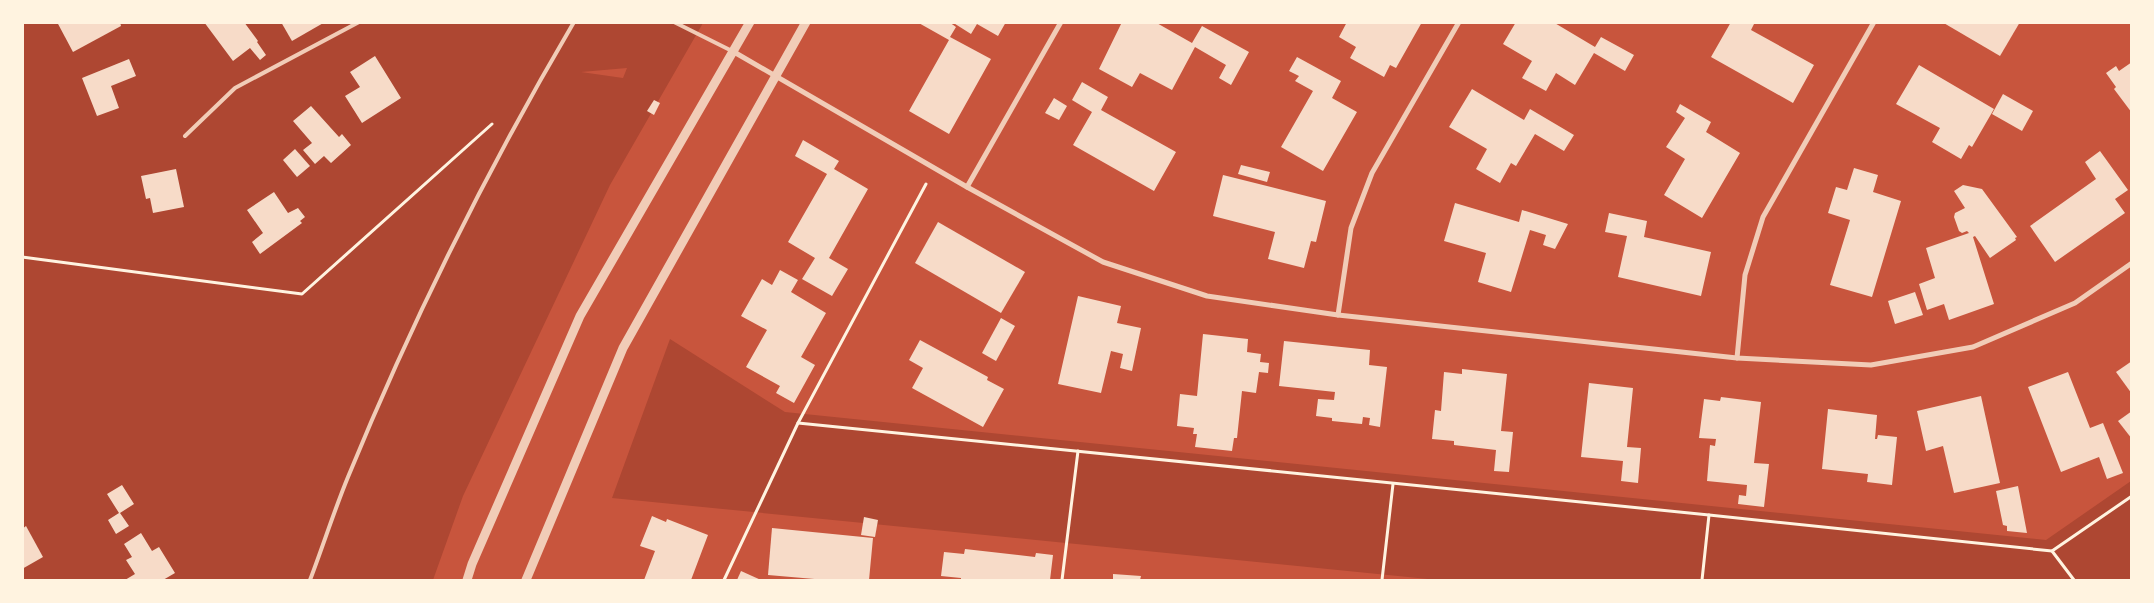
<svg xmlns="http://www.w3.org/2000/svg" width="2154" height="603" viewBox="0 0 2154 603" font-family="Karla,sans-serif">
	<rect width="100%" height="100%" fill="#c8553d"/>
	<g fill="#ae4732" fill-rule="evenodd">
		<path d="M22,23H703L610,185L463,496L433,580H23ZM627,68L623,78L581,72Z"/>
		<polygon points="670,339 785,412 2046,540 2131,481 2131,580 1438,580 612,498"/>
	</g>
	<g fill="#f7dbc8">
		<polygon points="57,22 120,22 121,26 73,52"/>
		<polygon points="204,22 244,22 258,41 257,42 266,55 260,60 250,48 233,61"/>
		<polygon points="281,22 325,22 292,41"/>
		<polygon points="917,22 949,22 956,27 950,37 991,59 949,134 909,111 949,40"/>
		<polygon points="952,22 1006,22 998,36 977,24 971,34"/>
		<polygon points="1122,22 1155,22 1192,43 1202,26 1249,52 1231,85 1219,78 1226,65 1195,47 1172,90 1140,73 1132,87 1099,69"/>
		<polygon points="1347,22 1422,22 1396,68 1390,65 1384,77 1350,58 1356,47 1339,37"/>
		<polygon points="1516,22 1553,22 1595,47 1601,37 1634,55 1625,71 1594,53 1575,85 1556,73 1546,91 1522,78 1532,61 1503,44"/>
		<polygon points="1731,22 1755,22 1751,30 1814,65 1793,103 1711,57"/>
		<polygon points="1942,22 2020,22 2000,56"/>
		<polygon points="375,56 401,98 362,123 345,96 360,87 350,72"/>
		<polygon points="1297,57 1341,81 1332,98 1357,112 1323,171 1281,147 1313,91 1295,81 1299,76 1289,71"/>
		<polygon points="129,59 136,76 111,86 119,108 97,116 82,78"/>
		<polygon points="2132,62 2132,113 2114,89 2116,87 2106,73 2116,66 2119,71"/>
		<polygon points="1919,65 1994,109 1972,147 1969,145 1961,159 1932,142 1940,128 1896,104"/>
		<polygon points="1082,82 1108,97 1101,110 1176,152 1154,191 1073,145 1092,112 1072,100"/>
		<polygon points="1472,89 1524,120 1530,109 1574,135 1564,151 1535,134 1516,166 1511,163 1500,183 1476,169 1487,149 1449,127"/>
		<polygon points="2003,94 2033,111 2022,131 1992,114"/>
		<polygon points="1054,98 1067,106 1059,120 1045,113"/>
		<polygon points="654,100 660,103 654,115 647,111"/>
		<polygon points="1680,104 1711,122 1706,132 1740,153 1702,218 1664,195 1685,159 1666,147 1685,118 1676,112"/>
		<polygon points="311,106 339,137 342,134 351,145 331,163 324,156 315,164 303,150 312,143 293,121"/>
		<polygon points="803,140 839,161 834,169 868,189 829,258 848,269 832,296 802,279 815,258 788,242 827,174 795,156"/>
		<polygon points="295,149 310,166 297,177 283,160"/>
		<polygon points="2100,151 2128,190 2115,199 2125,213 2055,262 2030,226 2096,179 2085,162"/>
		<polygon points="1241,165 1270,172 1267,182 1238,174"/>
		<polygon points="1854,168 1878,175 1873,192 1901,201 1872,297 1830,285 1850,220 1828,213 1836,187 1847,190"/>
		<polygon points="176,169 184,207 153,213 150,198 146,199 141,176"/>
		<polygon points="1223,175 1326,201 1316,242 1311,241 1304,268 1268,259 1275,232 1213,216"/>
		<polygon points="1963,185 1982,189 2017,237 2015,238 2016,240 1990,258 1975,236 1973,237 1994,304 1949,320 1944,304 1927,310 1919,284 1935,278 1926,248 1969,233 1967,231 1962,233 1959,231 1954,217 1955,213 1965,208 1954,191"/>
		<polygon points="274,192 288,213 298,208 305,217 300,221 302,223 260,254 252,242 263,233 247,210"/>
		<polygon points="1455,203 1519,222 1522,210 1568,224 1555,249 1543,245 1546,235 1530,230 1511,292 1478,282 1486,253 1444,241"/>
		<polygon points="1609,213 1647,221 1644,237 1711,252 1701,296 1618,277 1627,236 1605,232"/>
		<polygon points="938,222 1025,272 1001,313 915,263"/>
		<polygon points="780,270 798,280 791,292 826,313 801,357 815,365 794,403 776,393 780,386 746,367 767,330 741,316 762,279 772,285"/>
		<polygon points="1915,292 1923,315 1895,324 1888,301"/>
		<polygon points="1078,296 1121,306 1117,323 1141,328 1132,371 1120,368 1123,354 1111,351 1101,393 1058,384"/>
		<polygon points="1001,318 1015,326 996,361 982,353"/>
		<polygon points="1203,334 1248,339 1247,352 1261,354 1260,362 1269,363 1268,373 1259,372 1256,393 1242,391 1237,438 1234,438 1232,451 1195,447 1197,434 1193,434 1194,428 1177,426 1180,394 1197,396"/>
		<polygon points="920,340 988,377 987,380 1004,389 983,427 912,388 923,368 909,360"/>
		<polygon points="1284,341 1370,350 1369,365 1387,367 1380,427 1369,425 1370,418 1363,417 1362,424 1332,421 1332,418 1316,416 1318,399 1334,400 1335,392 1279,386"/>
		<polygon points="2132,361 2132,394 2116,372"/>
		<polygon points="1462,369 1507,374 1501,431 1513,432 1509,472 1494,471 1496,450 1454,445 1454,441 1432,439 1435,410 1441,411 1444,372 1462,374"/>
		<polygon points="2068,372 2090,428 2103,423 2123,473 2107,479 2099,457 2061,472 2028,387"/>
		<polygon points="1589,383 1633,388 1627,447 1641,448 1638,483 1621,481 1623,461 1581,457"/>
		<polygon points="1981,396 2000,483 1954,493 1943,446 1926,451 1917,411"/>
		<polygon points="1721,397 1761,402 1754,463 1769,464 1764,507 1738,504 1739,495 1746,496 1747,485 1707,481 1710,445 1715,446 1716,439 1699,438 1704,399 1720,401"/>
		<polygon points="1828,409 1877,415 1875,439 1877,439 1878,435 1897,437 1892,485 1867,482 1868,474 1822,469"/>
		<polygon points="2132,411 2132,439 2118,421"/>
		<polygon points="122,485 134,504 120,513 129,526 116,534 108,520 119,513 107,494"/>
		<polygon points="2018,486 2027,533 2007,531 2007,526 2003,525 1996,491"/>
		<polygon points="652,516 666,522 667,519 708,535 691,580 644,580 655,551 640,546"/>
		<polygon points="864,517 878,520 875,537 861,535"/>
		<polygon points="26,526 43,557 22,569 22,529"/>
		<polygon points="772,528 873,538 869,580 826,580 768,575"/>
		<polygon points="141,533 152,551 159,547 175,573 163,580 125,580 135,574 126,560 132,557 124,544"/>
		<polygon points="965,549 1035,557 1036,553 1053,555 1050,580 961,580 961,578 941,576 944,552 964,554"/>
		<polygon points="741,571 761,580 737,580"/>
		<polygon points="1113,574 1141,576 1140,580 1113,580"/>
	</g>
	<g fill="none" stroke-linecap="round" stroke-linejoin="round">
		<g stroke="#fff3e0" stroke-width="3">
			<polyline points="22,257 302,294 492,124"/>
			<polyline points="798,423 1709,515 2052,551 2132,496"/>
			<polyline points="2052,551 2074,580"/>
			<polyline points="724,580 798,423 926,184"/>
			<polyline points="1062,580 1078,451"/>
			<polyline points="1382,580 1393,484"/>
			<polyline points="1702,580 1709,515"/>
		</g>
		<g stroke="#f1ccb7" stroke-width="4">
			<polyline points="674,22 732,51"/>
			<polyline points="185,136 235,88 359,22"/>
			<path d="M310,580C323,546 334,511 348,477C412,321 488,168 574,22"/>
		</g>
		<g stroke="#f1ccb7" stroke-width="5">
			<polyline points="734,52 967,187 1103,262 1207,296 1338,315 1737,358 1871,365 1973,347 2075,303 2132,263"/>
			<polyline points="967,187 1061,22"/>
			<polyline points="1338,315 1351,228 1372,173 1459,22"/>
			<polyline points="1737,358 1745,275 1763,217 1874,22"/>
		</g>
		<g stroke="#f1ccb7" stroke-width="9">
			<polyline points="467,580 472,564 580,316 750,22"/>
			<polyline points="526,580 623,348 806,22"/>
		</g>
	</g>
	<rect width="2154" height="603" fill="none" stroke="#fff3e0" stroke-width="48"/>
</svg>
